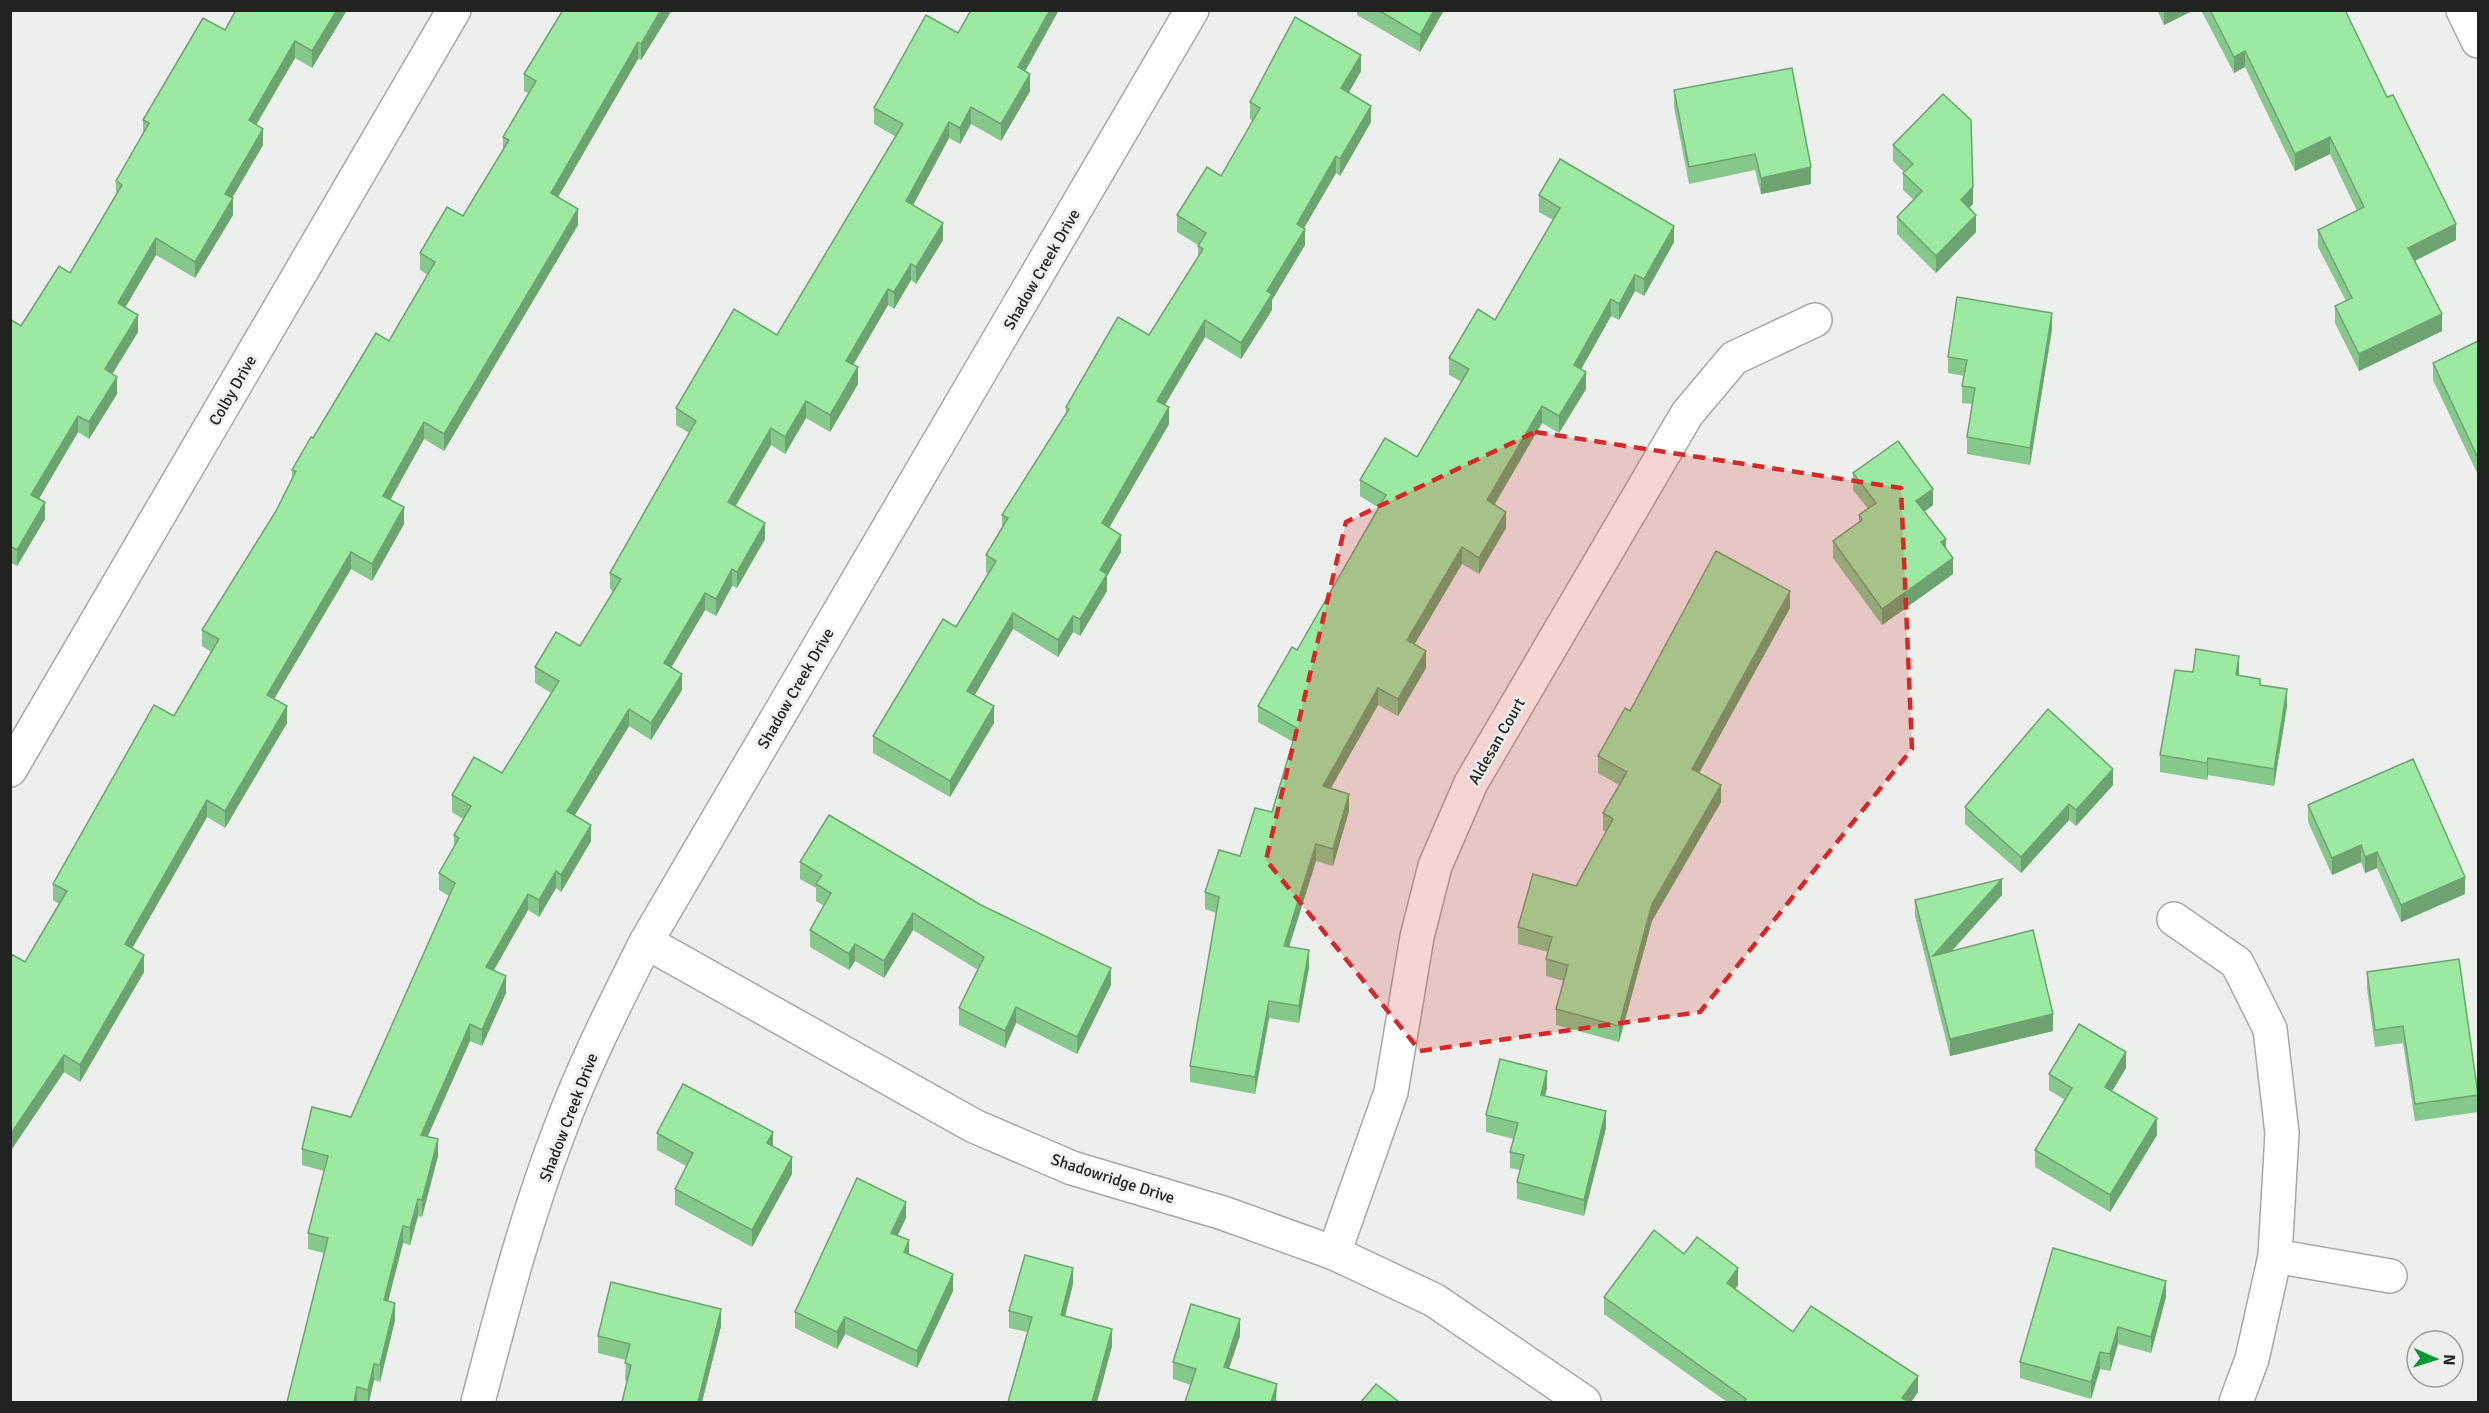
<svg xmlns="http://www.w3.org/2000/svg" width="2489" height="1413" viewBox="0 0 2489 1413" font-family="Signika,sans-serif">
	<rect width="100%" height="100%" fill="#ecefec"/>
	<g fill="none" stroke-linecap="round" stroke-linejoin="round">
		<g stroke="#a5a8a6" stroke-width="36">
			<g id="minor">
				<polyline points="2463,10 2478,41"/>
				<polyline points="10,770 454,10"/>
				<polyline points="2174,919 2237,963 2270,1029 2282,1133 2275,1256 2252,1359 2236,1402"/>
				<polyline points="646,942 974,1126 1072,1168 1223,1213 1334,1253 1434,1300 1584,1402"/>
				<polyline points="1334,1253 1391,1092 1417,937 1435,866 1471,783 1687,414 1734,358 1815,320"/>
				<polyline points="2275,1256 2390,1276"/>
				<path d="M478,1402C502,1311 525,1220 559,1132C583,1067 615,1004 646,942L1192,10"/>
			</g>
		</g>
		<use href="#minor" stroke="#fff" stroke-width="33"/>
	</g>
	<g fill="#86c88b">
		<polygon points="347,10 312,68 295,58 257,124 263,145 232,198 233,215 195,278 156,255 125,307 138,332 112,374 117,394 89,439 78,432 39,499 45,519 17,566 10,562 10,319 21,326 70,273 116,195 116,181 143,134 143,120 225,30"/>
		<polygon points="672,10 641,60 638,59 558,197 578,225 444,451 424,439 390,500 404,524 372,581 351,569 274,699 287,723 225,828 207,817 132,948 144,972 80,1082 64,1072 25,962 59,904 53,900 53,884 174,716 211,652 202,646 202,630 276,511 292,478 292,470 313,438 389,341 428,275 420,270 420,253 463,216 503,151 503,137 528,93 524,91 524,74"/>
		<polygon points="1357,10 1444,10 1420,52 1357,15"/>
		<polygon points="2157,10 2194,10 2164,25"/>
		<polygon points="2201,10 2345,10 2456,240 2415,261 2442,331 2359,371 2335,323 2335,306 2346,301 2318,247 2318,230 2357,211 2330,154 2295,171 2245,67 2234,73"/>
		<polygon points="1026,71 1030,91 1001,141 971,124 960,144 949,138 913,205 943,240 916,284 911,280 894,309 888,305 853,365 858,384 830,432 806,418 785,454 771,445 736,506 765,539 737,588 732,586 716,616 705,610 671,667 682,690 651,740 629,726 575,815 591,841 561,892 556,888 539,917 528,910 493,971 506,993 482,1046 470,1041 428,1136 438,1156 422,1217 418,1216 410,1245 403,1243 388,1301 395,1320 380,1382 374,1380 369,1402 287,1402 324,1253 308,1249 308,1233 324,1171 302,1165 302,1149 351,1117 449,896 439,890 439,873 454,847 454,835 463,819 452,812 452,795 502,773 551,693 535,683 535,667 580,646 614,592 610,589 610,573 689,433 676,425 676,408 777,335 896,137 874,124 874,108"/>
		<polygon points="1361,71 1349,93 1371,122 1340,176 1336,173 1304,228 1305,245 1272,300 1272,310 1241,359 1205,337 1165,405 1169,424 1109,528 1121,552 1107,576 1107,591 1080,636 1073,632 1058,657 1013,629 975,695 994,723 950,797 873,753 873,736 956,627 988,573 986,572 986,555 1002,527 1002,515 1066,413 1066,407 1149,335 1198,257 1198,245 1177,232 1177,215 1221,176 1253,121 1250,119 1250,102"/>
		<polygon points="1674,90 1811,184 1761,194 1755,170 1689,184 1674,107"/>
		<polygon points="1893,145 1973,204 1969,208 1976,232 1936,273 1897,234 1897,217 1914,200 1903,190 1903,173 1904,172 1893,161"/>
		<polygon points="1539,195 1674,242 1644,296 1635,291 1619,320 1611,316 1581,369 1586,389 1559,433 1542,423 1495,504 1506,528 1479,574 1462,564 1414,645 1426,668 1398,716 1378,705 1331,788 1349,811 1333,866 1316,861 1289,947 1309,967 1299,1023 1269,1018 1255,1094 1190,1082 1190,1066 1216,913 1205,909 1205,892 1240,856 1272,812 1293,742 1258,722 1258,706 1297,650 1379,508 1360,496 1360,480 1417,457 1462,382 1449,375 1449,358 1495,320 1553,220 1539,212"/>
		<polygon points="2052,329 2030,465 1967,454 1967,437 1972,404 1962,403 1962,386 1964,376 1948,373 1948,357"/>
		<polygon points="2478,341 2478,475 2433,380 2433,363"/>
		<polygon points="1853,473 1933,505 1924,512 1946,548 1953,574 1882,625 1833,558 1833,541 1859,522 1859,515 1868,509 1853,490"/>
		<polygon points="1790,608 1699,773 1721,802 1652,921 1619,1042 1556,1025 1556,1009 1564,981 1546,976 1546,959 1548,952 1518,944 1518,927 1576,886 1606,832 1603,830 1603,813 1619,785 1598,773 1598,756 1630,711"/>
		<polygon points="2193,672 2239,673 2238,675 2260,685 2287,706 2274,786 2208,775 2207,780 2160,772 2160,755"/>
		<polygon points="2113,785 2076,826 2069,820 2021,873 1965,824 1965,807"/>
		<polygon points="2308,805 2465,894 2401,922 2377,868 2365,873 2361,862 2332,875 2308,822"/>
		<polygon points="800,862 1111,985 1077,1054 1016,1023 1005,1048 959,1025 959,1008 978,970 913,930 884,978 855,961 849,970 810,947 810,930 824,906 816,901 816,888 800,879"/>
		<polygon points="2002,895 1952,950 2053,1031 1950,1056 1915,916 1915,900"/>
		<polygon points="2367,972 2478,1095 2478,1112 2415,1121 2403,1043 2375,1047 2367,989"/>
		<polygon points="2126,1068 2112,1091 2157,1135 2110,1212 2035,1167 2035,1150 2065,1100 2049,1090 2049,1074"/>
		<polygon points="1547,1088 1545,1096 1606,1128 1584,1216 1517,1199 1517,1182 1520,1170 1510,1168 1510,1152 1514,1139 1486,1132 1486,1115"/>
		<polygon points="657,1133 773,1147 792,1174 752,1247 675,1205 675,1189 686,1166 657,1150"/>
		<polygon points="906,1218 898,1235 909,1254 953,1291 917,1368 845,1334 837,1349 795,1328 795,1312"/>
		<polygon points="1684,1254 1738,1285 1735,1289 1793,1332 1918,1392 1911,1402 1727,1402 1604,1314 1604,1297"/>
		<polygon points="1073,1284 1065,1316 1112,1346 1097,1402 1008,1402 1027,1332 1009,1328 1009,1311"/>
		<polygon points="2166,1297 2151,1353 2118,1344 2110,1371 2100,1369 2091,1399 2020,1378 2020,1362"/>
		<polygon points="721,1326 702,1402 622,1402 627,1381 625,1380 626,1360 598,1353 598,1336"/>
		<polygon points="1240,1336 1229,1368 1277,1400 1276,1402 1185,1402 1191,1385 1173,1379 1173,1362"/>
	</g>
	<g fill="#6da371">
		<polygon points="337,10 347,10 312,68 312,51"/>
		<polygon points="661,10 672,10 641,60 641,44"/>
		<polygon points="1050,10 1059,10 1018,84 1018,67"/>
		<polygon points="1434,10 1444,10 1420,52 1420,35"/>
		<polygon points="2164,10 2194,10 2164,25"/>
		<polygon points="295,41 295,58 249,136 249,120"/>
		<polygon points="638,42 638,59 551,209 551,193"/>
		<polygon points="2245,51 2245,67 2234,73 2234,57"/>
		<polygon points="1361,55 1361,71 1341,105 1341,88"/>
		<polygon points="1030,74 1030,91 1001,141 1001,124"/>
		<polygon points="1371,106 1371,122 1340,176 1340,159"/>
		<polygon points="971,107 971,124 960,144 960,128"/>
		<polygon points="949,122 949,138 906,218 906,201"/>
		<polygon points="263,129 263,145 225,210 225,194"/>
		<polygon points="2330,137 2330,154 2295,171 2295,154"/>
		<polygon points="1336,156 1336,173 1297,240 1297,224"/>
		<polygon points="1811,167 1811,184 1761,194 1761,178"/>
		<polygon points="1973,187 1973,204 1961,217 1961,200"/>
		<polygon points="233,198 233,215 195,278 195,262"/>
		<polygon points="578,209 578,225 444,451 444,434"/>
		<polygon points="1976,215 1976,232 1936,273 1936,256"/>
		<polygon points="943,223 943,240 916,284 916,267"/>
		<polygon points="2456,224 2456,240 2408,264 2408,248"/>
		<polygon points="1674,226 1674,242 1644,296 1644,279"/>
		<polygon points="1305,229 1305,245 1272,300 1272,310 1241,359 1241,343 1267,291"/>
		<polygon points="156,238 156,255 118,320 118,303"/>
		<polygon points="911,264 911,280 894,309 894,292"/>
		<polygon points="1635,275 1635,291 1619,320 1619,304"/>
		<polygon points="888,289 888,305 846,377 846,361"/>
		<polygon points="1611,299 1611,316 1574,382 1574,365"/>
		<polygon points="2052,313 2052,329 2030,465 2030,448"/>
		<polygon points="2442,314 2442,331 2359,371 2359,354"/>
		<polygon points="138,315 138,332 105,386 105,369"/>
		<polygon points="1205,320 1205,337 1157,418 1157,401"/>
		<polygon points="858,367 858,384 830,432 830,415"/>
		<polygon points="1586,372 1586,389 1559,433 1559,416"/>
		<polygon points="117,377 117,394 89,439 89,422"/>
		<polygon points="806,401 806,418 785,454 785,437"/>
		<polygon points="1542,406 1542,423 1487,517 1487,500"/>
		<polygon points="1169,407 1169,424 1102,540 1102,523"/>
		<polygon points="78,416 78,432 31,512 31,495"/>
		<polygon points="424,422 424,439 383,513 383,496"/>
		<polygon points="771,428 771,445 728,518 728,502"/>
		<polygon points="1933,489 1933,505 1916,518 1916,501"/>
		<polygon points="45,502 45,519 17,566 17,550"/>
		<polygon points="404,507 404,524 372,581 372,564"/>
		<polygon points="1506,512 1506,528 1479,574 1479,558"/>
		<polygon points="765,523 765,539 737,588 737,572"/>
		<polygon points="1121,535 1121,552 1107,576 1107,591 1080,636 1080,619 1100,570"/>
		<polygon points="1946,539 1946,556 1941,542"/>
		<polygon points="1462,547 1462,564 1407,657 1407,640"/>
		<polygon points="351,552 351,569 267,711 267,695"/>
		<polygon points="1953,558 1953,574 1882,625 1882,609"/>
		<polygon points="732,569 732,586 716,616 716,599"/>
		<polygon points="1790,591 1790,608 1692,786 1692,769"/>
		<polygon points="705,593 705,610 664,680 664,663"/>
		<polygon points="1013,613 1013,629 967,708 967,691"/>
		<polygon points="1073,616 1073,632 1058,657 1058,640"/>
		<polygon points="1426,651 1426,668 1398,716 1398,699"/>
		<polygon points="2239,656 2239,673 2236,691 2236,675"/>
		<polygon points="682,674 682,690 651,740 651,723"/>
		<polygon points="1378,688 1378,705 1323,802 1323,786"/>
		<polygon points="2287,689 2287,706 2274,786 2274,769"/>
		<polygon points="287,706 287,723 225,828 225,811"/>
		<polygon points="994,706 994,723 950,797 950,781"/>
		<polygon points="629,709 629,726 567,828 567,811"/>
		<polygon points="2208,758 2208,775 2207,780 2207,763"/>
		<polygon points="2113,769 2113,785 2076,826 2076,810"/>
		<polygon points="1721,785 1721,802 1652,921 1619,1042 1619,1026 1652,904"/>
		<polygon points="1349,794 1349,811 1333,866 1333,849"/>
		<polygon points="207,800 207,817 125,961 125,944"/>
		<polygon points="2069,804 2069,820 2021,873 2021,857"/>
		<polygon points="591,825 591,841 561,892 561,875"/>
		<polygon points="1316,844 1316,861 1284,963 1284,946"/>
		<polygon points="2361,845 2361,862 2332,875 2332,858"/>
		<polygon points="2377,852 2377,868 2365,873 2365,857"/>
		<polygon points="556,871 556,888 539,917 539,900"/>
		<polygon points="2465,877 2465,894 2401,922 2401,905"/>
		<polygon points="2002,879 2002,895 1933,972 1933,956"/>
		<polygon points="528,894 528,910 486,984 486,967"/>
		<polygon points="913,913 913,930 884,978 884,961"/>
		<polygon points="855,944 855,961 849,970 849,954"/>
		<polygon points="1309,950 1309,967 1299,1023 1299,1006"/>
		<polygon points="144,955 144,972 80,1082 80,1065"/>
		<polygon points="1111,968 1111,985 1077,1054 1077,1037"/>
		<polygon points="506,976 506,993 482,1046 482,1030"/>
		<polygon points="1269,1001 1269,1018 1255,1094 1255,1077"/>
		<polygon points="1016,1007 1016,1023 1005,1048 1005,1031"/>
		<polygon points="2053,1014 2053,1031 1950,1056 1950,1039"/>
		<polygon points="470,1024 470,1041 421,1151 421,1135"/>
		<polygon points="2126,1052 2126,1068 2105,1103 2105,1087"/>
		<polygon points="64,1055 64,1072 10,1152 10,1135"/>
		<polygon points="1547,1071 1547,1088 1541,1111 1541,1095"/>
		<polygon points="1606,1111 1606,1128 1584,1216 1584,1200"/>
		<polygon points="2157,1118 2157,1135 2110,1212 2110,1195"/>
		<polygon points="773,1132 773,1148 767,1143"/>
		<polygon points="438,1139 438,1156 422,1217 422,1200"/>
		<polygon points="792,1157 792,1174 752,1247 752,1230"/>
		<polygon points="418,1199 418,1216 410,1245 410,1228"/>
		<polygon points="906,1202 906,1218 891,1249 891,1233"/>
		<polygon points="403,1226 403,1243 384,1317 384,1300"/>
		<polygon points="909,1240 909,1257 904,1252"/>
		<polygon points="1073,1268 1073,1284 1061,1332 1061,1315"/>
		<polygon points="1738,1268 1738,1285 1727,1300 1727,1283"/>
		<polygon points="953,1274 953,1291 917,1368 917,1351"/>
		<polygon points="2166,1281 2166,1297 2151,1353 2151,1337"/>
		<polygon points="395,1303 395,1320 380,1382 380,1365"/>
		<polygon points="721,1309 721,1326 702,1402 698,1402"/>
		<polygon points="845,1317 845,1334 837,1349 837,1332"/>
		<polygon points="1240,1319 1240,1336 1224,1383 1224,1367"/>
		<polygon points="2118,1327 2118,1344 2110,1371 2110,1354"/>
		<polygon points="1112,1329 1112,1346 1097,1402 1092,1402"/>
		<polygon points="2100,1352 2100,1369 2091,1399 2091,1382"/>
		<polygon points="374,1364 374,1380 369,1402 368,1402 368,1390"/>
		<polygon points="1918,1376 1918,1392 1911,1402 1902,1402 1902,1398"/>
		<polygon points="1277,1384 1276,1402 1271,1402"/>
		<polygon points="357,1387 357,1402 354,1402"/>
	</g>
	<g fill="#9ce9a2" stroke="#6da371" stroke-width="1.5">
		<polygon points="236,10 337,10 312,51 295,41 249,120 263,129 225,194 233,198 195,262 156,238 118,303 138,315 105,369 117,377 89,422 78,416 31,495 45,502 17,550 10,546 10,319 21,326 59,266 70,273 122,185 116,181 149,123 143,120 203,18 225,30"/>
		<polygon points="563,10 661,10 641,44 638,42 551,193 578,209 444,434 424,422 383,496 404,507 372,564 351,552 267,695 287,706 225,811 207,800 125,944 144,955 80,1065 64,1055 10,1135 10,959 13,955 25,962 67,891 53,884 154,705 174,716 219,639 202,630 276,511 296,471 292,470 311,437 313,438 376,333 389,341 435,262 420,253 447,207 463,216 509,140 503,137 536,81 524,74"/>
		<polygon points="971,10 1050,10 1018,67 1030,74 1001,124 971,107 960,128 949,122 906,201 943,223 916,267 911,264 894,292 888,289 846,361 858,367 830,415 806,401 785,437 771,428 728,502 765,523 737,572 732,569 716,599 705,593 664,663 682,674 651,723 629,709 567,811 591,825 561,875 556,871 539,900 528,894 486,967 506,976 482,1030 470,1024 421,1135 438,1139 422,1200 418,1199 410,1228 403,1226 384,1300 395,1303 380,1365 374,1364 368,1390 357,1387 354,1402 287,1402 328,1238 308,1233 328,1156 302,1149 312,1107 351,1117 455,883 439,873 459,838 454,835 471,806 452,795 474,757 502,773 559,681 535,667 556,632 580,646 621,579 610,573 696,421 676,408 734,309 777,335 903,124 874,108 926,15 958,33"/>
		<polygon points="1378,10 1434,10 1420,35"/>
		<polygon points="2210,10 2345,10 2387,97 2393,95 2456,224 2408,248 2442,314 2359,354 2335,306 2352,298 2318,230 2364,207 2330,137 2295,154 2245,51 2234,57"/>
		<polygon points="1295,17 1361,55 1341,88 1371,106 1340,159 1336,156 1297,224 1305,229 1267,291 1272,294 1241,343 1205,320 1157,401 1169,407 1102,523 1121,535 1100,570 1107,574 1080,619 1073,616 1058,640 1013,613 967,691 994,706 950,781 873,736 943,619 956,627 996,561 986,555 1008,518 1002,515 1069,409 1066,407 1118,317 1149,335 1203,249 1198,246 1206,233 1177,215 1207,167 1221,176 1260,108 1250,102"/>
		<polygon points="1792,68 1811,167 1761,178 1755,154 1689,167 1674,90"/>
		<polygon points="1943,94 1971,120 1973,187 1961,200 1976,215 1936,256 1897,217 1922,191 1903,173 1913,164 1893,145"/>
		<polygon points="1560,159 1674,226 1644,279 1635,275 1619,304 1611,299 1574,365 1586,372 1559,416 1542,406 1487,500 1506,512 1479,558 1462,547 1407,640 1426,651 1398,699 1378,688 1323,786 1349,794 1333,849 1316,844 1284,946 1309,950 1299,1006 1269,1001 1255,1077 1190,1066 1219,897 1205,892 1219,850 1240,856 1255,808 1272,812 1297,728 1258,706 1292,647 1297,650 1386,495 1360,480 1385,438 1417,457 1469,369 1449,358 1478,309 1495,320 1560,208 1539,195"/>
		<polygon points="1957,297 2052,313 2030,448 1967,437 1975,388 1962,386 1967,360 1948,357"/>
		<polygon points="2478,341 2478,458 2433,363"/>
		<polygon points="1898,441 1933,489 1916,501 1946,539 1941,542 1953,558 1882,609 1833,541 1862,520 1859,515 1876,503 1853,473"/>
		<polygon points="1716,551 1790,591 1692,769 1721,785 1652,904 1619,1026 1556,1009 1568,965 1546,959 1552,937 1518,927 1533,874 1576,886 1613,819 1603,813 1627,772 1598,756 1625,708 1630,711"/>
		<polygon points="2196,649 2239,656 2236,675 2260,679 2260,685 2287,689 2274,769 2208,758 2207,763 2160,755 2175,670 2193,672"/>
		<polygon points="2048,709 2113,769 2076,810 2069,804 2021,857 1965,807"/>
		<polygon points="2413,759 2465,877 2401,905 2377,852 2365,857 2361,845 2332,858 2308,805"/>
		<polygon points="829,815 981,905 1111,968 1077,1037 1016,1007 1005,1031 959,1008 984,957 913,913 884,961 855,944 849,954 810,930 831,893 816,884 822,875 800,862"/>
		<polygon points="2002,879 1933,956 2033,930 2053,1014 1950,1039 1915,900"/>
		<polygon points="2459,959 2478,1095 2415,1104 2403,1026 2375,1030 2367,972"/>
		<polygon points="2079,1024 2126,1052 2105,1087 2157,1118 2110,1195 2035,1150 2072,1088 2049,1074"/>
		<polygon points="1500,1059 1547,1071 1541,1095 1606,1111 1584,1200 1517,1182 1524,1155 1510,1152 1518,1123 1486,1115"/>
		<polygon points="683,1084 773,1132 767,1143 792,1157 752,1230 675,1189 693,1153 657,1133"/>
		<polygon points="857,1178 906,1202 891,1233 909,1240 904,1252 953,1274 917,1351 845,1317 837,1332 795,1312"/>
		<polygon points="1654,1230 1684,1254 1697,1237 1738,1268 1727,1283 1793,1332 1811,1306 1918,1376 1902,1398 1908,1402 1744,1402 1746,1399 1604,1297"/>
		<polygon points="2053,1248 2166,1281 2151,1337 2118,1327 2110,1354 2100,1352 2091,1382 2020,1362"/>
		<polygon points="1025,1255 1073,1268 1061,1315 1112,1329 1092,1402 1008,1402 1032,1317 1009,1311"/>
		<polygon points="611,1282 721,1309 698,1402 622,1402 631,1365 625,1363 630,1344 598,1336"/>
		<polygon points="1191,1304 1240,1319 1224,1367 1277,1384 1271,1402 1185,1402 1196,1369 1173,1362"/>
		<polygon points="1376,1384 1399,1402 1361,1402"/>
	</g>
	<path fill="#d62828" fill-opacity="0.2" stroke="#d62828" stroke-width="4.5" stroke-dasharray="12 8" stroke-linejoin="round" d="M1535,432L1901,488L1912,749L1700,1012L1420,1051L1266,860L1346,522Z"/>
	<g text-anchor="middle" stroke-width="5" stroke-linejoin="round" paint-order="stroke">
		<g font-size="16" fill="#212321" stroke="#ecefec">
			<text transform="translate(1041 269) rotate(-60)" y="6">Shadow Creek Drive</text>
			<text transform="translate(232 390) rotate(-60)" y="6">Colby Drive</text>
			<text transform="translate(795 688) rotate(-60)" y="6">Shadow Creek Drive</text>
			<text transform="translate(1496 741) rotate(-60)" y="6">Aldesan Court</text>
			<text transform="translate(568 1117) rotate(-69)" y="6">Shadow Creek Drive</text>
			<text transform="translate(1113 1178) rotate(18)" y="6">Shadowridge Drive</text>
		</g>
	</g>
	<rect width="2489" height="1413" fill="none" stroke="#212321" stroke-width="24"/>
	<g transform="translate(2435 1359) rotate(93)"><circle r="28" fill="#ecefec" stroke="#9b9d9b" stroke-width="1.5"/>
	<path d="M0-4.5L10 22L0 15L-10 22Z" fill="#039a33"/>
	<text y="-9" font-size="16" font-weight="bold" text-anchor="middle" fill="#212321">N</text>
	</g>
</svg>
